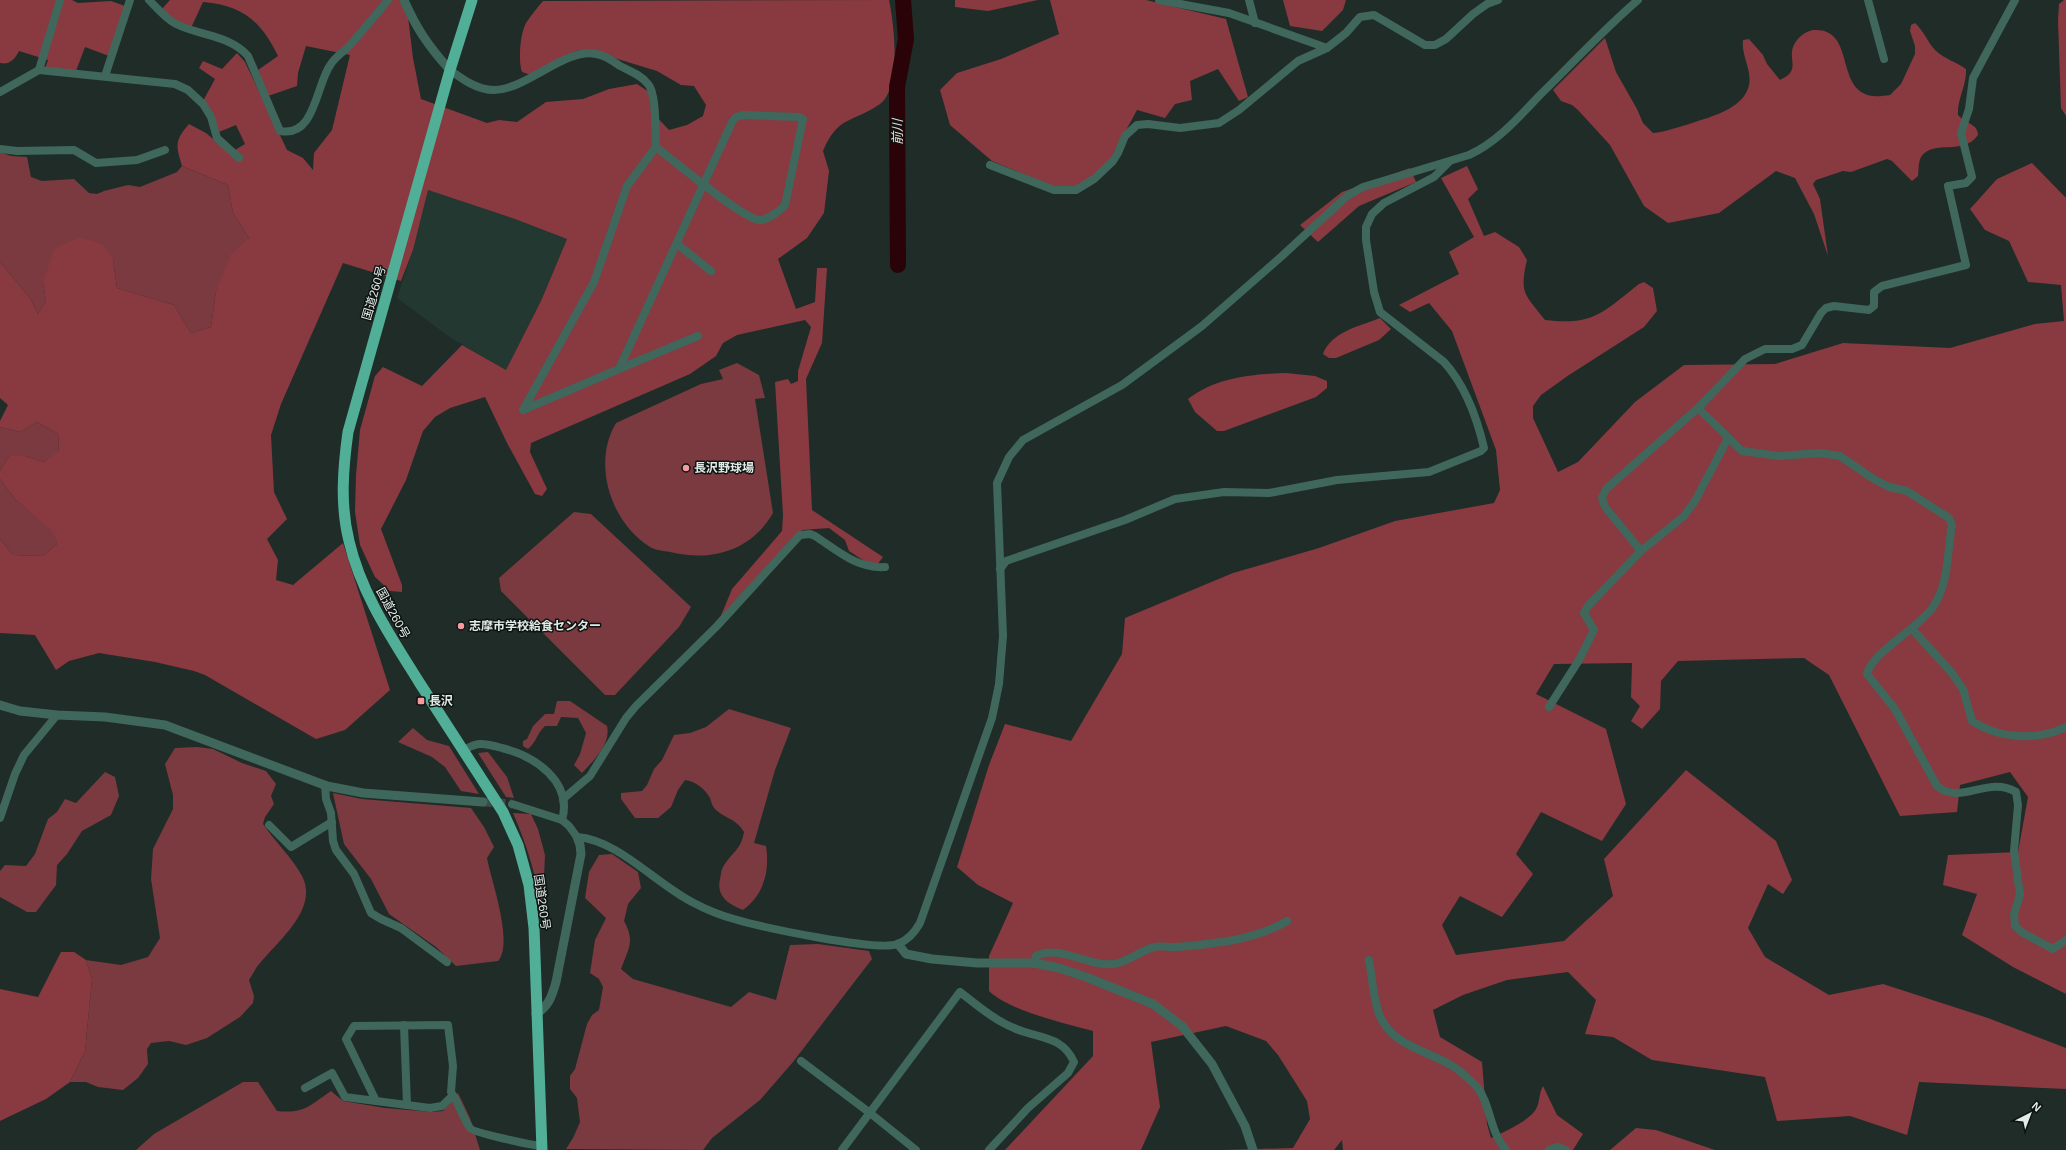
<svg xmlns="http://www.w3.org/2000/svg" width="2066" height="1150" viewBox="0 0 2066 1150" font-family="Arial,'Noto Sans JP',sans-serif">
	<rect width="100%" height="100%" fill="#1f2c28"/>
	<polygon fill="#223831" points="428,190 515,219 567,239 541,301 506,370 451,338 397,298 413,250"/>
	<g fill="#7b3a3f">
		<polygon points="0,152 11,156 27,157 31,177 42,181 74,179 89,193 97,194 104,191 128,185 140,187 177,172 182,166 228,185 233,213 249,238 216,291 211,327 191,333 174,305 117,288 113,260 43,283 46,301 38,314 30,298 0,262"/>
		<path d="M737,363L759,375L765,398L755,399L773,513C751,551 711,562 670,552C664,551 655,550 650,547C610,522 592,463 616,423L701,384L723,379L719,370Z"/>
		<polygon points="37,422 58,434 59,452 44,462 25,456 9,456 0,471 0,427 20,432"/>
		<polygon points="0,479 15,499 55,533 57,544 43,556 13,555 0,539"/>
		<polygon points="574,512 591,514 691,607 679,627 615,695 605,695 501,591 499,578"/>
		<path d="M557,701H570L607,726C611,744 594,760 582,773L574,765L580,754L586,733L578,718L561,717L557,726H545C537,733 536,743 528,749L523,746V741L527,739L533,726L545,714H554Z"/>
		<path d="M729,709L791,728L775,770L754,843L766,846C770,870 764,895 743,910C728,904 716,896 720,879C721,875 721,870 723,867C732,852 741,850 744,832C736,818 725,819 715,809C712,806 711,801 710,798C705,789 695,781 685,780L678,790L671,807L658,818H635L621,799V793L642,791L647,785L654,769L662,760L674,735L690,733L706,727Z"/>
		<polygon points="413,728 427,740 449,746 479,794 461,791 445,767 432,757 398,742"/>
		<path d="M197,747L213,749L242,763L266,771L276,784L271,796L274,804L265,817L263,824C275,842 292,857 302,876C319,908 279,940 261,962C256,967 253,974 249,980L254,996L253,1003L240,1017L207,1038L186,1045L169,1041L151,1043L147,1049L148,1064L138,1078L123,1090L98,1087L86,1082H70L85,1051L92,979L86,960L121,965L148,957L160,938L151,879L153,849L173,809V795L165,764L175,748Z"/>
		<polygon points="488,752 507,777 514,798 506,797 478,753"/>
		<polygon points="105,772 115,777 119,796 111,815 82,831 67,854 57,865 56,885 36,912 27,912 0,897 0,871 5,865 26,866 35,854 48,819 57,812 65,799 76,803"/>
		<path d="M333,793L362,799L471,808L484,827L494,847L487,858C491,880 514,943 498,961L456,966L436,947L389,914L371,879L344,844Z"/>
		<path d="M513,813L531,814L538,829L545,855L544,877L547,910H542C536,876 527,845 513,813Z"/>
		<path d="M612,854L638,872L641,888L628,904L624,921C635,941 629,948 621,969L633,979L731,1007L749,992L776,1000L790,945L818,944L869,951L872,959L793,1062L760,1100L712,1138L703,1150L566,1149L573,1138L580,1122L577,1098L570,1089V1076L575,1069L587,1024L592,1015L599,1010L603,987L599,979L590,973L595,940L606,918L585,898L589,872L599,855Z"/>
		<path d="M243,1082H258L277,1111C305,1114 310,1105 331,1091L343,1101L385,1108L431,1112L443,1111L458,1093L470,1118L480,1150H136L154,1134Z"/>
	</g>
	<g fill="#883a40">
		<path d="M0,0H72L78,3L111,1L125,6L109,56L85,47L76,71L45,69L48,60L19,51C15,59 10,65 0,63Z"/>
		<path d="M170,0H406L413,58L421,99L487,123L499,120L517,122L546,102L583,99L609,89L637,84L649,92L651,111L669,130L687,125L703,116L706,105L694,86L681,85L657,71L588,50L576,51L559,63L531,75L522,72C518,61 520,34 526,23C531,15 537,8 543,1L889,0C894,23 902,88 880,104C853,123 838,115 823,151L829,171L824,213L807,238L778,259L796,309L815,302L817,268H827L822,343L806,379L812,510L883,557L877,565L866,562L849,551L845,540L829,528L802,530L720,618L732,589L782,531L783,515L775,382L788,379L791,384L798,381V371L811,327L805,320L737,335L723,343L716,356L690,374L531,443L530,452L547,489L542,496L535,494L507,443L485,397L450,408L435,417L423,431L406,480L381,529L402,585V592L390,591L375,577L360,545L355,512L356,475L360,430L375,376L383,367L422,386L462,345L506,370L541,301L567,239L515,219L428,190L413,250L401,281L343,263L281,404L271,435L274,492L287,519L267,539L278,560L276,580L293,585L343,543L390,690L345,730L316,739L205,675L194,671L155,662L99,653L69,661L56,670L35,635L0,633V539L13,555L43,556L57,544L54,533L15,499L0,479V471L9,456H25L44,462L59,451L58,434L37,422L20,432L0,427V421L8,405L0,398V262L30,298L38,314L46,301L43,283L54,249L80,237L103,245L113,260L117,288L174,305L191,333L211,327L216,291L231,254L249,238L233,213L228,185L182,166C176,146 174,141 189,124L206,133L230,153L245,144L236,125L219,132L203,101L215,79L199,68L203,61L222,69L237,53L245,62L287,150L303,158L313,170L314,153L332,130L350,55L306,46L298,73L297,86L268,96L258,70L278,56C261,21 242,5 203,2L191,28L179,24L161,10Z"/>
		<polygon points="955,0 1038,0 988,11 955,7"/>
		<polygon points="1050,0 1146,0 1226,19 1248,97 1239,101 1218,69 1190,81 1192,100 1175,104 1165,118 1137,110 1111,158 1092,178 1074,188 1055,187 992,161 950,125 940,90 957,73 1001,59 1059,34"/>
		<polygon points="1283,0 1346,0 1343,10 1322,31 1290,26"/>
		<polygon points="2064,0 2066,0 2066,116 2061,108 2058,20 2059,4"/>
		<path d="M1915,23C1924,31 1928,43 1936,51C1945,59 1956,62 1966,69C1967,85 1957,99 1958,115C1965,123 1978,124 1978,135C1962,157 1935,138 1921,157C1918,163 1919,169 1918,176L1912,181L1892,161L1887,159L1851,172L1843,171L1816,180L1813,184L1820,199L1828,256L1814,214L1795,178L1776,171L1719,213L1668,223L1644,206L1610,145L1578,110L1572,105L1561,101L1553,90L1605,38L1616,72L1637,109L1643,123L1653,133C1666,132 1674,128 1686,125C1706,118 1744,110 1749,85C1752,70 1741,55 1743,40L1749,39L1763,55L1767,64L1780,80C1783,78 1788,76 1790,73C1795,66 1791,60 1792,52C1793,41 1804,31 1814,30C1852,28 1838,79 1863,93C1871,98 1882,96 1890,95L1901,84L1915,54V46L1910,31L1911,25Z"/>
		<path d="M2032,163L2066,198V994L2013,967L1962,935L1977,894L1943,885L1948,855L2018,852L2028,797L2010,772L1960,785L1957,812L1900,816L1829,675L1804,658L1678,661L1661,681L1660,709L1642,729L1631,721L1640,706L1631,697L1632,663L1554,664L1536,694L1606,729L1626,804L1602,841L1541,812L1516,854L1533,874L1502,917L1460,896L1442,925L1456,955L1564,941L1613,896L1604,859L1686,770L1776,841L1792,880L1783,894L1768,884L1748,928L1765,957L1829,995L1883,984L1988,1018L2066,1048V1089L1919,1082L1907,1135L1850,1116L1777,1121L1765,1077L1652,1060L1613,1037L1585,1034L1596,1000L1568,972L1507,980L1463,995L1433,1010L1440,1037L1482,1062L1487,1124L1491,1138C1503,1132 1532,1120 1537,1107C1540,1100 1539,1093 1543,1086L1557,1115L1583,1134L1573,1150H1343L1342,1140L1334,1150H1221L1293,1148L1310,1119L1307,1101L1278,1055L1266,1041L1226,1026L1151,1042L1160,1107L1141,1150H1005L1093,1056V1031C1064,1023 1010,1011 989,991V956L1013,903L978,885L957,867L989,765L1005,724L1071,741L1122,654L1125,618L1233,573L1319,548L1395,521L1494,503L1500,490L1496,450L1452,331L1429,303L1410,312L1399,305L1459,274L1449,252L1474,237L1441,178L1467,166L1478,189L1468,199L1484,236L1495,232L1519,247L1527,260C1519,294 1525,294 1545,320C1594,326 1603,312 1639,284L1644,282L1653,288L1657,311L1644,327L1569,375L1541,395L1533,406V418L1558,472L1578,462L1635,402L1684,365L1775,364L1843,343L1950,348L2035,324L2064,321L2061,285L2028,282L2009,241L1985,230L1970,209L1997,179Z"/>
		<polygon points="1410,168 1416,182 1359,206 1318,242 1300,225 1342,192"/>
		<path d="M1380,318L1391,329L1379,340L1336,358H1329L1323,354C1331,332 1360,326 1380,318Z"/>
		<path d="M1286,373L1315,376L1327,381V388L1316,397L1224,431H1217L1195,412L1188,399C1215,378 1252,374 1286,373Z"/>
		<polygon points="61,952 74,952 86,960 92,979 85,1051 70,1082 46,1099 0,1121 0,989 38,997"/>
		<polygon points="1636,1128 1656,1130 1715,1150 1610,1150"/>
	</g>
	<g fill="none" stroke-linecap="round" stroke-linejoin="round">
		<polyline stroke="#290307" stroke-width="16" points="898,265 897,87 906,39 903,0"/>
		<polyline stroke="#3c4945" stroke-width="9" stroke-dasharray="9 4.5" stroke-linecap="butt" points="483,802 512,804"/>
		<g stroke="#40675b" stroke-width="8">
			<path d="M149,0C157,8 166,19 176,24C200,36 230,35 248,56L280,131C316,138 316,83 331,64C336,56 345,51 351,44C363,30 376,15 388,0"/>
			<polyline points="1159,0 1229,13 1327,48"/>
			<polyline points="1249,0 1255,23"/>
			<polyline points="1868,0 1884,59"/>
			<polyline points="39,70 175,84 188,90 203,104 211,117 217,138 239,158"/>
			<path d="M450,70C462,79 477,90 494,90C526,90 566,47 596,54C605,55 613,61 620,66C630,71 641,75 648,84C657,94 655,133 656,147L627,186L594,282L523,410"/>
			<polyline points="105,76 130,0"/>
			<polyline points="0,92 39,70 60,0"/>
			<polyline points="0,149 17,151 74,150 96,163 137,160 165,150"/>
			<polyline points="990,165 1054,190 1076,190 1094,179 1113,161 1118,153 1125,136 1137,125 1148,124 1180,128 1219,123 1239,110 1298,61 1327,48 1346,33 1360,17 1374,15 1425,45 1435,45 1446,39 1473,14 1487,4 1498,0"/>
			<polyline points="677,244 711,271"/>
			<polyline points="619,369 698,336"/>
			<path d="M1698,408L1742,451L1779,456L1820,453L1840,456L1872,478L1889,487L1907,491L1949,518L1952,525C1947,553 1949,583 1933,607C1919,628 1872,652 1867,674L1895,709L1937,786C1961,806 1988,775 2016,792L2018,805L2014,851L2020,895L2014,914L2015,926L2023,933L2053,949L2066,940"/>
			<path d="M523,410L619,369L732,122L736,117L742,115L799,117L803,119L785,205C780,211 768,220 759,220C742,218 674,161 656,147"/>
			<polyline points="1641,551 1605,507 1602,498 1606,489 1698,408 1745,359 1765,349 1792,349 1802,345 1821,313 1826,308 1834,306 1869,310 1874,306 1874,292 1882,286 1966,265 1948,186 1966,183 1972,177 1961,133 1969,109 1973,78 2015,0"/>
			<path d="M1000,569L1006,561L1125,520L1175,499L1224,492L1269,493L1337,480L1429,472L1481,451L1484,448C1477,418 1464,384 1444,362L1380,312L1374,292L1366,240V227L1372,214L1384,203L1434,177L1449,162"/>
			<path d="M1912,629L1952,673L1963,689L1972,721C1999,739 2036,741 2066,727"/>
			<polyline points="1549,707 1579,660 1594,630 1584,613 1588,606 1641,551 1684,516 1695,501 1728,438"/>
			<path d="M463,750C468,748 474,744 480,744C488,744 495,746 502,748C535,756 573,782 562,820"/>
			<polyline points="325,785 326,799 331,813 333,841 336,850 354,874 371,913 381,919 401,928 447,962"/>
			<path d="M563,799L590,776L626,718L636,706L717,626L800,535L810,534L815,536C838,551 857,569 885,567"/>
			<path d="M512,804L562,820L569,826L577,837C618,840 655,883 692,902C705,909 719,915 734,919C761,927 877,952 898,944C908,940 915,932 920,923L992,718L999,684L1003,636L997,483L1009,457L1023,440L1122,385L1202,326L1282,256L1347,196L1363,187L1469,155C1497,142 1518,118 1539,96C1572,64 1603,30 1638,0"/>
			<polyline points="0,818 15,774 24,755 57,715"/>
			<polyline points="269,825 291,847 332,822"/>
			<path d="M1369,960C1372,977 1373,997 1379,1014C1392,1047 1428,1050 1454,1067C1462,1072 1470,1080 1477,1087C1491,1104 1489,1131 1506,1150"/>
			<path d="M1034,963L1036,956C1060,944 1087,967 1113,964C1128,963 1140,950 1155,947C1162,945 1169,948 1176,947C1213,944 1256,940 1287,921"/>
			<polyline points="404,1025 407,1105"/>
			<polyline points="801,1061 870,1113 916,1150"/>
			<polyline points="305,1088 332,1073 345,1097 376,1101"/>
			<path d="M453,1095L442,1106L430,1108L376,1101L346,1039L354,1026L448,1025L453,1066L451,1092C459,1103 462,1117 470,1128C473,1133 532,1145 542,1146"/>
			<path d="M842,1150L960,992C977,1005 994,1020 1014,1028C1038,1039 1062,1035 1074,1062L1068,1073L1028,1108L989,1150"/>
			<polyline points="1549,1150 1557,1147 1566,1150"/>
		</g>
		<g stroke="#40675b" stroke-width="9">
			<path d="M404,0C416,28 429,47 450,70"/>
			<polyline points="0,705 20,711 57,715 105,717 165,725 327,786 363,793 483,802"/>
			<polyline points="898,944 906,954 932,959 977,963 1034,963 1059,968 1086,977 1153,1004 1182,1026 1212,1064 1245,1126 1253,1150"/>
			<path d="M536,1014C549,1006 552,996 556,982L581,854L580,845L577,837"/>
		</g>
		<path stroke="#50af96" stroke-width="11" d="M472,0L450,70L348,432C343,468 340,505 349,541C361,593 391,637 419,682C447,725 475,769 503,812L518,845L529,885L534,928L542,1150"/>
	</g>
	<g fill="#f59b9e" stroke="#0d1311" stroke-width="1.5">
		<circle cx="686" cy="468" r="4"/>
		<circle cx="461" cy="626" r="4"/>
		<rect x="417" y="697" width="8" height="8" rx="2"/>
	</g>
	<g text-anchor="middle" stroke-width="3" stroke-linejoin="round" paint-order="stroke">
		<g font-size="12" fill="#e2ebe8" stroke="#0d1311">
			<text transform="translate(374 293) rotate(-74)" y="4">国道260号</text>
			<text transform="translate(393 613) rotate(61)" y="4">国道260号</text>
			<text transform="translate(542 902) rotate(82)" y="4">国道260号</text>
		</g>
		<g font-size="12" font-weight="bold" fill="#e2ebe8" stroke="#0d1311" text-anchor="start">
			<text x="694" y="472">長沢野球場</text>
			<text x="469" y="630">志摩市学校給食センター</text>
			<text x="429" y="705">長沢</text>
		</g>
		<g font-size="13" font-style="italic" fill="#f2d9da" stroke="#0d1311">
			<text transform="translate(897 132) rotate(-90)" y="5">前川</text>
		</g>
	</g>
	<g transform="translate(2030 1114) rotate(42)" stroke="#0d1311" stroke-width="3" paint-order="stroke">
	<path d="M0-3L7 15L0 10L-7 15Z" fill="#e2ebe8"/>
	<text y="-6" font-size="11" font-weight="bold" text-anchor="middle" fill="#e2ebe8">N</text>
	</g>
</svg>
